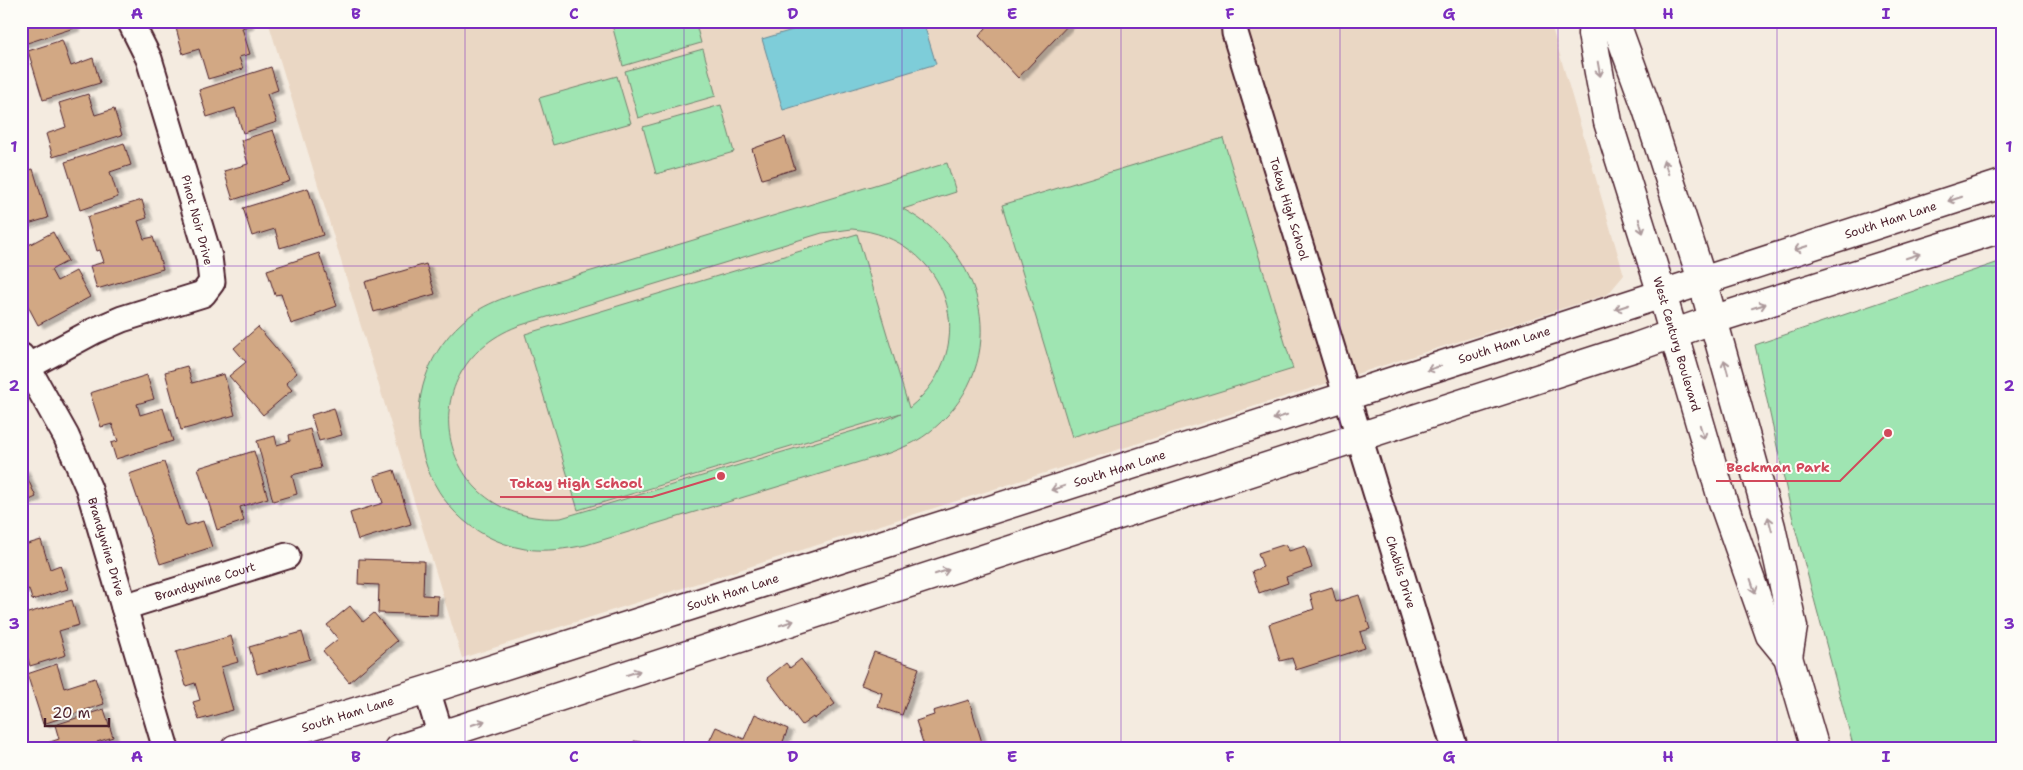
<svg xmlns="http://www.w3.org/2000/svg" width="2023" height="770" viewBox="0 0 2023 770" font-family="'Shantell Sans',sans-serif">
	<defs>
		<filter id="shadow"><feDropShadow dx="5.5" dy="3" stdDeviation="1" flood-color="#0004"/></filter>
	</defs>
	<rect width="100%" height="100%" fill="#f4ebe0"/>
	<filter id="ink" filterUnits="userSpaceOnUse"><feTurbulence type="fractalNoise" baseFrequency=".02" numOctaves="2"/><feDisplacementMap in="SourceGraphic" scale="10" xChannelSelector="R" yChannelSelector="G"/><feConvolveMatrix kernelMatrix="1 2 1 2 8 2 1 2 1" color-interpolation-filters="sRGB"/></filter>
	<g filter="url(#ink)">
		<polygon fill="#ead7c4" points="268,21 1550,21 1624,275 1608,294 462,658"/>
		<g fill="#9fe5b2" stroke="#74826e" fill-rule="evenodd">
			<polygon points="611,21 695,21 701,43 623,66"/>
			<polygon points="703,49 716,96 638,118 625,71"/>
			<polygon points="617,76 631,123 553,145 539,98"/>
			<polygon points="721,105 734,152 656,174 643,127"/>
			<polygon points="1223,138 1293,369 1072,437 1002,205"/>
			<path d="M947,163L956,192L903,209C993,256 1011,371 927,434C915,443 902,448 889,453L586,545C566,549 546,552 525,549C412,529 381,382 471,315C483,306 496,301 509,296ZM852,229C948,237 985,347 909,408L857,234L525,334L578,510L901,413L880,423L561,518C439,526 404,370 518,326L822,233Z"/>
			<polygon points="2002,261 2002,749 1854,749 1793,520 1755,345"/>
		</g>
		<polygon fill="#7ecdd9" stroke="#698793" points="823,21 923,21 936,64 783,110 762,39"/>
		<g fill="#d2a884" stroke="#4a1f2b" filter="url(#shadow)">
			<polygon points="21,21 72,21 74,28 21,45"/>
			<polygon points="199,21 247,21 248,26 242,28 250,54 239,57 243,69 208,79 199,49 183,54 176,28"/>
			<polygon points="992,21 1072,21 1018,78 979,36"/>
			<polygon points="62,40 71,66 93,58 100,83 43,100 28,51"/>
			<polygon points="271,67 278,90 267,94 277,122 243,133 235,108 207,117 199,90"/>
			<polygon points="88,94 95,115 114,109 122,135 53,157 46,134 66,127 59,103"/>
			<polygon points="273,130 290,181 233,200 224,171 248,164 241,140"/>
			<polygon points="785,137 795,169 762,179 752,149"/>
			<polygon points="124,143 131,165 110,172 118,197 80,210 65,162"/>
			<polygon points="33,169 48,218 21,226 21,172"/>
			<polygon points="308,188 323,235 280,248 275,229 252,236 243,208"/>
			<polygon points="142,200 147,218 138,221 144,239 153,237 163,269 97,289 90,266 104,262 100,250 97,251 87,217"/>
			<polygon points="53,232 68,261 51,270 57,281 76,271 90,297 38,325 21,293 21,290 26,288 21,278 21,249"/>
			<polygon points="319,253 337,306 315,314 316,316 291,324 281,294 275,295 267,270"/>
			<polygon points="426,264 435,294 374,312 365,282"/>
			<polygon points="258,327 297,373 286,383 292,390 263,415 229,376 246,362 234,348"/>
			<polygon points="187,366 192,383 224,374 235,415 181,430 165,372"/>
			<polygon points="147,375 154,399 137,404 140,415 163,408 173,441 116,459 111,443 118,441 112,424 101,427 90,393"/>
			<polygon points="334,408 342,435 319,441 311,415"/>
			<polygon points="310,429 321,468 292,475 297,494 273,501 257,441 275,436 277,445 290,441 289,435"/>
			<polygon points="254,451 268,498 240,507 244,521 217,530 198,468"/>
			<polygon points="164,462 186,526 203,521 212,547 160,564 129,474"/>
			<polygon points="23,468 36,497 21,504 21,469"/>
			<polygon points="394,470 411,524 358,540 350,513 383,503 374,476"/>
			<polygon points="41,540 50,569 60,565 68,589 32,600 29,589 21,591 21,546"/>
			<polygon points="1286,544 1289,551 1305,546 1312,568 1286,577 1288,583 1259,593 1252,571 1263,567 1258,553"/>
			<polygon points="359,559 424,561 423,595 438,596 437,615 378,613 379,585 358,584"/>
			<polygon points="1332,587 1336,602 1359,595 1370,629 1360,632 1365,648 1296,670 1292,658 1280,661 1269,624 1314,609 1310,594"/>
			<polygon points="72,600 79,625 59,631 66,655 30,666 21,635 21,615"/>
			<polygon points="350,606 363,622 374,613 397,641 349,682 323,651 338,639 327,625"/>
			<polygon points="302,632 310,659 257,674 249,647"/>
			<polygon points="231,636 238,662 221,667 233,710 199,720 193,702 200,700 195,683 186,686 176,652"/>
			<polygon points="874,652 919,668 902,715 878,707 882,693 861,685"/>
			<polygon points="801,659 835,704 814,719 813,717 802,725 767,678 786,663 790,668"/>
			<polygon points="57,664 64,688 95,678 104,704 43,724 27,674"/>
			<polygon points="969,700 984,749 945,749 945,747 925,749 916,721 934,715 933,711"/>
			<polygon points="104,709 113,737 97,742 99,749 49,749 47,743 59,739 55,725"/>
			<polygon points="755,714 788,729 780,749 713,749 707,746 716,727 744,739"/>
			<polygon points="634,741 653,744 653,749 633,749"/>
		</g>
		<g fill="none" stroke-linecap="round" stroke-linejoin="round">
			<g stroke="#4a1f2b" stroke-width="29">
				<g id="minor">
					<path id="s1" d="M1234,21L1235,33L1455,749"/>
					<path id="s2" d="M21,356L66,436L89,489L166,749"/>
					<polyline points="27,367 94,331 122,319 203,294 212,282 209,257 149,59 130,21"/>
					<path id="s3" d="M124,607L287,556"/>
					<polyline points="427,690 445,749"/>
				</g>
			</g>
			<g stroke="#4a1f2b" stroke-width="31">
				<g id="tertiary">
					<path id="s4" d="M1593,21L1592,34L1608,122L1662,294L1723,502L1770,635L1788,657L1815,749"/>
					<polyline points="1615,21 1647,109 1702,280 1771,527 1793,627 1788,657"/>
				</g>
			</g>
			<g stroke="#4a1f2b" stroke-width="31">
				<g id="secondary">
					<path id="s5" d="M235,749L427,690L1347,396L2002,184"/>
					<polyline points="398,749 1636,347 1712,320 2002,228"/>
				</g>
			</g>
			<use href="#minor" stroke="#fdfcf7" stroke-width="25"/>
			<use href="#tertiary" stroke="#fdfcf7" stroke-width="28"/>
			<use href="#secondary" stroke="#fdfcf7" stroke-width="28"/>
		</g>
		<defs><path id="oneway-shaft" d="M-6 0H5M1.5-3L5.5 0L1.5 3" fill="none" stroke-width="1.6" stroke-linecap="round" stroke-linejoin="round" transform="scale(1.25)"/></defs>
		<g stroke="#ac999b">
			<use href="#oneway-shaft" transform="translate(1599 69) rotate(80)"/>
			<use href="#oneway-shaft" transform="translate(1666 167) rotate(-108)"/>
			<use href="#oneway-shaft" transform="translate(1955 199) rotate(162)"/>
			<use href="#oneway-shaft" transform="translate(1641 226) rotate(73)"/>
			<use href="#oneway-shaft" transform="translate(1801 248) rotate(162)"/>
			<use href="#oneway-shaft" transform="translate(1913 256) rotate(-18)"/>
			<use href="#oneway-shaft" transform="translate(1759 306) rotate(-17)"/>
			<use href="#oneway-shaft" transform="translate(1622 307) rotate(162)"/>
			<use href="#oneway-shaft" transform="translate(1726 367) rotate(-106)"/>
			<use href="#oneway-shaft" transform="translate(1434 368) rotate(162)"/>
			<use href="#oneway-shaft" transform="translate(1280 417) rotate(162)"/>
			<use href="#oneway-shaft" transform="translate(1702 432) rotate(73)"/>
			<use href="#oneway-shaft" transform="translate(1058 488) rotate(162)"/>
			<use href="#oneway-shaft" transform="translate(1770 524) rotate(-105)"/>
			<use href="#oneway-shaft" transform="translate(942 572) rotate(-18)"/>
			<use href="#oneway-shaft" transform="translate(1753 586) rotate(71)"/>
			<use href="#oneway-shaft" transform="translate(787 623) rotate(-18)"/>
			<use href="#oneway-shaft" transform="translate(633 673) rotate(-18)"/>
			<use href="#oneway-shaft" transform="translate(478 723) rotate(-18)"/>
		</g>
	</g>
	<path fill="none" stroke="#7b2cbf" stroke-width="1" stroke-opacity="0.55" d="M246,21V749M465,21V749M684,21V749M902,21V749M1121,21V749M1340,21V749M1558,21V749M1777,21V749M21,266H2002M21,504H2002"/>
	<g text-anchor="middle" stroke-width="4" stroke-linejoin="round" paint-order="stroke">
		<g font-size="12" fill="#4a1f2b" stroke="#fdfcf7">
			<text dy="4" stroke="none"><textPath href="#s1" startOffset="196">Tokay High School</textPath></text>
			<text transform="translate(197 220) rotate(75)" y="4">Pinot Noir Drive</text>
			<text dy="4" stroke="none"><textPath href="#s5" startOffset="1738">South Ham Lane</textPath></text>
			<text dy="4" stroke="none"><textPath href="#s4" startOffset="335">West Century Boulevard</textPath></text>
			<text dy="4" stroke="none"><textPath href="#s5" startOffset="1332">South Ham Lane</textPath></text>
			<text dy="4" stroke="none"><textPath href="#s5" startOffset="928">South Ham Lane</textPath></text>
			<text dy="4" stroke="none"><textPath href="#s2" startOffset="210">Brandywine Drive</textPath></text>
			<text dy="4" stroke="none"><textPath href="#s1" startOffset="576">Chablis Drive</textPath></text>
			<text dy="4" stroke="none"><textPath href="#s3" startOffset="85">Brandywine Court</textPath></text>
			<text dy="4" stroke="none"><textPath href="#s5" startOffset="522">South Ham Lane</textPath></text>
			<text dy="4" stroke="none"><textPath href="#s5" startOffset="118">South Ham Lane</textPath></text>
		</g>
	</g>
	<path fill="none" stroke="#d1495b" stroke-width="2" d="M1888 433L1840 481H1716M721 476L652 497H500"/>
	<g fill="#d1495b" stroke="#fdfcf7" stroke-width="2">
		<circle cx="1888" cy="433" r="5"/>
		<circle cx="721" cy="476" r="5"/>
	</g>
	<g font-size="14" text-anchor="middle" font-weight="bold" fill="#d1495b" stroke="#fdfcf7" stroke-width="4" stroke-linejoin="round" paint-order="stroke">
		<text x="1778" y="472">Beckman Park</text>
		<text x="576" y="488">Tokay High School</text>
	</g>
	<rect width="2023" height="770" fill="none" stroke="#fdfcf7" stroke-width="55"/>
	<path d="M45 718v8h64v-8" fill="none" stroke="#4a1f2b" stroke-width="2.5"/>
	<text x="52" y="718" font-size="15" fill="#4a1f2b" stroke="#fdfcf7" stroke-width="4" paint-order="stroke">20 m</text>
	<rect x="28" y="28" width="1968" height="714" fill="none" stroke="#7b2cbf" stroke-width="2"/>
	<g font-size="16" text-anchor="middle" font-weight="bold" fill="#7b2cbf">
		<text x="137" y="19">A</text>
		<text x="356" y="19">B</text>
		<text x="574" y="19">C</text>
		<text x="793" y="19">D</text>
		<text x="1012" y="19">E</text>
		<text x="1230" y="19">F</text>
		<text x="1449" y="19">G</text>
		<text x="1668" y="19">H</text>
		<text x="1886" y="19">I</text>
		<text x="14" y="152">1</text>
		<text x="2009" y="152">1</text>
		<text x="14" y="391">2</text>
		<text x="2009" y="391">2</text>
		<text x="14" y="629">3</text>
		<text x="2009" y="629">3</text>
		<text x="137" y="762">A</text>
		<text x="356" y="762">B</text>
		<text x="574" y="762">C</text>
		<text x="793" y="762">D</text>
		<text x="1012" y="762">E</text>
		<text x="1230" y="762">F</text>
		<text x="1449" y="762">G</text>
		<text x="1668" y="762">H</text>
		<text x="1886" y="762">I</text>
	</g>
</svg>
